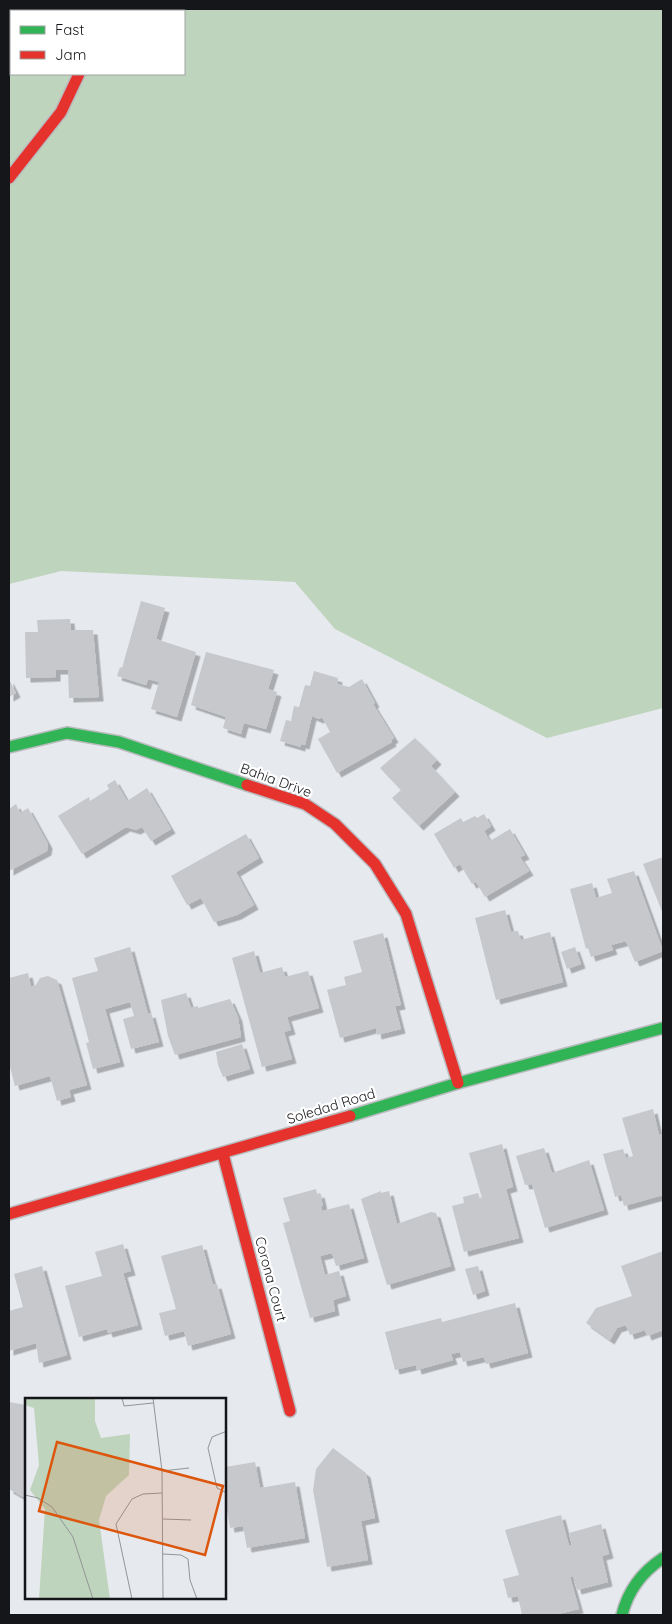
<svg xmlns="http://www.w3.org/2000/svg" width="672" height="1624" viewBox="0 0 672 1624" font-family="Quicksand,sans-serif">
	<defs>
		<filter id="shadow"><feDropShadow dx="4.5" dy="4.5" stdDeviation="0" flood-color="#0004"/></filter>
	</defs>
	<rect width="100%" height="100%" fill="#e6e9ed"/>
	<polygon fill="#bed4bc" points="67,9 663,9 663,708 547,738 335,629 295,582 61,571 9,584 9,62 11,61 11,74 184,74 184,11 65,11"/>
	<g fill="#c6c8cb" filter="url(#shadow)">
		<polygon points="141,601 165,608 156,639 196,652 177,717 151,709 159,682 148,679 146,685 117,676 120,667 122,668"/>
		<polygon points="70,619 71,630 93,630 99,697 69,698 68,670 56,670 56,677 26,678 25,632 38,632 37,620"/>
		<polygon points="206,652 274,670 268,689 277,692 266,729 244,723 241,734 223,728 226,717 191,705"/>
		<polygon points="314,671 338,678 337,684 349,687 362,679 375,703 373,704 394,738 391,740 392,742 337,773 318,739 330,732 322,717 319,719 312,716 305,745 301,744 301,747 280,741 286,720 291,721 294,706 299,707 305,685 310,686"/>
		<polygon points="9,679 16,693 9,697"/>
		<polygon points="415,738 437,760 431,766 455,792 419,826 392,798 401,790 380,768"/>
		<polygon points="115,780 127,801 147,788 171,829 151,841 142,827 136,830 126,827 82,854 58,816 89,797 90,801 109,789 107,785"/>
		<polygon points="16,804 20,813 28,808 48,844 47,851 9,871 9,809"/>
		<polygon points="484,814 491,826 484,831 490,841 510,829 525,855 520,857 529,871 485,897 476,882 472,884 460,864 454,868 434,834 461,818 463,822 475,816 477,818"/>
		<polygon points="246,834 259,858 236,872 254,905 237,915 214,922 201,898 187,905 171,876"/>
		<polygon points="663,857 663,914 643,864"/>
		<polygon points="634,871 663,951 635,962 626,941 611,945 613,950 591,957 588,948 586,949 570,889 592,883 596,898 612,893 607,879"/>
		<polygon points="505,910 511,932 518,931 521,940 550,932 563,982 496,1000 475,918"/>
		<polygon points="383,933 401,1005 395,1006 401,1029 377,1035 376,1028 340,1038 327,990 346,985 344,977 362,972 353,941"/>
		<polygon points="130,947 148,1014 151,1013 159,1042 131,1049 123,1019 134,1016 130,1002 105,1009 120,1062 93,1069 86,1043 89,1042 72,978 98,971 94,958"/>
		<polygon points="575,947 581,964 567,969 561,952"/>
		<polygon points="254,951 260,973 282,967 285,977 308,971 319,1008 287,1017 291,1030 284,1032 292,1059 262,1067 232,958"/>
		<polygon points="28,973 31,987 36,985 40,978 48,976 57,980 87,1085 69,1090 71,1097 57,1101 50,1076 15,1086 9,1063 9,978"/>
		<polygon points="186,993 191,1008 198,1006 198,1008 230,999 238,1017 241,1037 175,1055 168,1036 161,1000"/>
		<polygon points="242,1044 250,1069 223,1077 218,1065 216,1052"/>
		<polygon points="653,1109 659,1135 663,1134 663,1195 624,1206 621,1195 615,1197 603,1154 623,1149 626,1158 633,1156 622,1118"/>
		<polygon points="502,1144 513,1187 506,1189 519,1238 464,1252 452,1206 464,1203 463,1197 478,1193 480,1199 482,1198 469,1153"/>
		<polygon points="544,1148 552,1173 589,1160 604,1210 545,1228 532,1184 525,1185 516,1156"/>
		<polygon points="316,1189 317,1194 320,1193 323,1206 321,1206 322,1211 349,1204 364,1258 336,1266 332,1253 320,1256 325,1275 339,1271 346,1296 333,1300 335,1311 310,1318 283,1223 290,1221 283,1198"/>
		<polygon points="381,1191 381,1193 389,1191 397,1224 431,1212 436,1213 451,1266 387,1285 361,1199"/>
		<polygon points="123,1244 131,1271 123,1273 138,1325 108,1333 107,1329 79,1337 65,1286 102,1276 95,1252"/>
		<polygon points="202,1245 213,1285 217,1284 231,1334 188,1346 184,1331 165,1336 159,1313 176,1309 161,1256"/>
		<polygon points="663,1251 663,1330 647,1336 645,1330 630,1335 626,1325 617,1328 610,1340 586,1323 596,1308 632,1296 621,1266"/>
		<polygon points="42,1266 67,1355 39,1363 36,1343 9,1351 9,1311 23,1307 14,1274"/>
		<polygon points="478,1266 485,1291 473,1295 465,1269"/>
		<polygon points="515,1303 528,1353 486,1364 484,1357 463,1362 460,1352 451,1354 453,1360 417,1370 416,1365 395,1370 385,1332 441,1318 442,1322"/>
		<polygon points="9,1402 26,1405 26,1490 23,1497 9,1489"/>
		<polygon points="333,1448 366,1473 375,1518 361,1521 368,1560 327,1567 313,1490 316,1469"/>
		<polygon points="255,1462 260,1488 295,1482 305,1538 247,1548 243,1526 230,1528 225,1497 225,1467"/>
		<polygon points="561,1515 569,1546 572,1545 569,1533 601,1524 609,1554 602,1556 608,1582 577,1590 573,1576 570,1577 579,1609 554,1615 522,1615 518,1596 508,1598 503,1579 519,1575 505,1530"/>
	</g>
	<g fill="none" stroke-linecap="round" stroke-linejoin="round">
		<g stroke="#b9bbbf" stroke-width="24">
			<polyline id="street" points="100,11 101,9"/>
		</g>
		<g stroke="#b9bbbf" stroke-width="14">
			<g id="fast">
				<polyline points="9,747 67,733 119,742 247,785"/>
				<polyline points="350,1116 458,1083 663,1028"/>
				<path d="M622,1615C628,1590 642,1572 663,1558"/>
			</g>
		</g>
		<g stroke="#b9bbbf" stroke-width="14">
			<g id="jam">
				<polyline points="9,178 61,112 79,74"/>
				<polyline points="247,785 305,804 335,824 375,864 406,914 458,1083"/>
				<polyline points="223,1154 290,1411"/>
				<polyline points="9,1214 350,1116"/>
			</g>
		</g>
		<use href="#street" stroke="#fbfcfc" stroke-width="21"/>
		<use href="#fast" stroke="#30b455" stroke-width="11"/>
		<use href="#jam" stroke="#e5322d" stroke-width="11"/>
	</g>
	<g text-anchor="middle" stroke-width="4.5" stroke-linejoin="round" paint-order="stroke">
		<g font-size="14" fill="#141619" stroke="#fff">
			<text transform="translate(276 780) rotate(20)" y="5">Bahia Drive</text>
			<text transform="translate(331 1106) rotate(-17)" y="5">Soledad Road</text>
			<text transform="translate(271 1279) rotate(75)" y="5">Corona Court</text>
		</g>
	</g>
	<g transform="translate(25 1398)">
		<rect width="201" height="201" fill="#e6e9ed"/>
		<path d="M0,0H70V23L76,40L105,36L104,77L81,98L74,122L85,201H14L20,111L5,92L14,67L9,10L0,7Z" fill="#bed4bc"/>
		<path fill="none" stroke="#929598" stroke-width="1" d="M97,0L99,8L128,5M128,0L137,73L138,201M202,33L187,39L183,50L192,90L202,95M137,73L164,70M0,97L13,100L27,109L48,139L68,201M138,121L166,122M138,156L156,157L163,161L165,182L172,201M107,201L91,126L107,101L118,96L137,95"/>
		<path fill="#dd560d" fill-opacity="0.15" stroke="#dd560d" stroke-width="2.5" d="M32,44L198,88L180,157L14,113Z"/>
		<rect width="201" height="201" fill="none" stroke="#141619" stroke-width="2.5"/>
	</g>
	<rect width="672" height="1624" fill="none" stroke="#141619" stroke-width="20"/>
	<rect x="10" y="10" width="175" height="65" fill="#ffffff" stroke="#a1a2a3"/>
	<rect x="20" y="26" width="25" height="8" fill="#30b455" stroke="#a1a2a3"/>
	<text x="55" y="35" font-size="15" fill="#141619">Fast</text>
	<rect x="20" y="51" width="25" height="8" fill="#e5322d" stroke="#a1a2a3"/>
	<text x="55" y="60" font-size="15" fill="#141619">Jam</text>
</svg>
